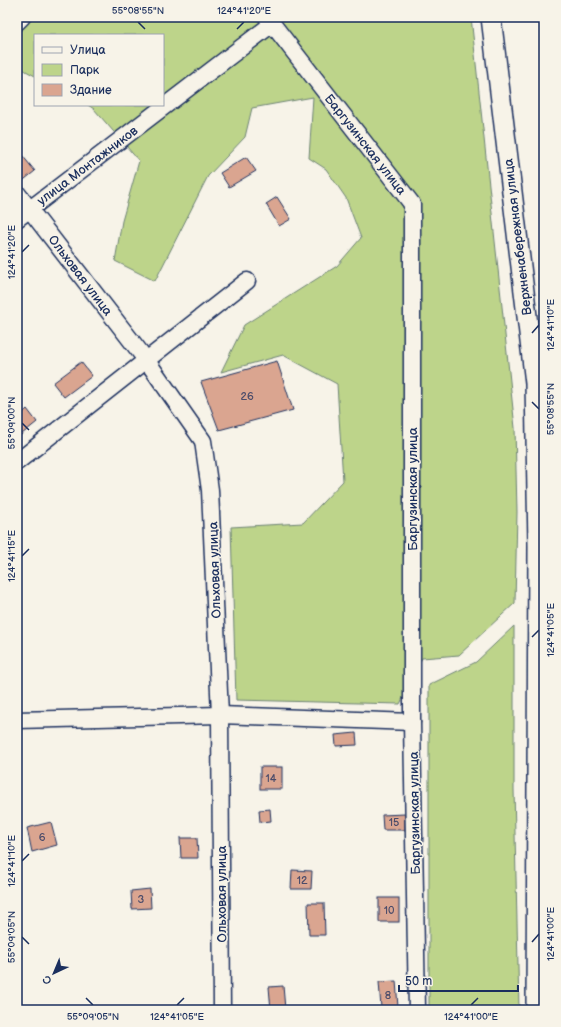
<svg xmlns="http://www.w3.org/2000/svg" width="561" height="1027" viewBox="0 0 561 1027" font-family="'Balsamiq Sans',sans-serif">
	<rect width="100%" height="100%" fill="#f7f3e8"/>
	<filter id="ink" filterUnits="userSpaceOnUse"><feTurbulence type="fractalNoise" baseFrequency=".025" numOctaves="2"/><feDisplacementMap in="SourceGraphic" scale="8" xChannelSelector="R" yChannelSelector="G"/><feConvolveMatrix kernelMatrix="1 2 1 2 8 2 1 2 1" color-interpolation-filters="sRGB"/></filter>
	<g filter="url(#ink)">
		<g fill="#bdd48a" stroke="#6c8274">
			<polygon points="17,17 471,17 515,428 517,512 515,603 459,655 422,658 400,704 236,700 231,527 303,523 343,481 337,384 283,355 221,372 244,325 337,266 361,238 346,198 326,169 309,158 313,97 252,108 245,137 208,176 155,281 115,261 122,221 139,161 94,109 88,105 163,105 163,35 35,35 35,76 17,66"/>
			<polygon points="514,626 514,789 519,1010 429,1010 429,685 476,662"/>
		</g>
		<g fill="#daa590" stroke="#1b2f5e">
			<polygon points="17,149 35,171 20,183 17,179"/>
			<polygon points="246,157 256,171 229,187 220,173"/>
			<polygon points="277,197 291,219 279,226 266,204"/>
			<polygon points="277,361 293,410 219,430 201,382"/>
			<polygon points="81,362 92,376 64,397 53,383"/>
			<polygon points="27,409 37,422 17,438 17,418"/>
			<polygon points="356,733 357,745 336,746 335,735"/>
			<rect x="260" y="767" width="22" height="22"/>
			<polygon points="270,809 271,821 260,822 259,810"/>
			<polygon points="405,814 405,830 383,830 382,815"/>
			<polygon points="51,822 57,845 32,852 27,828"/>
			<polygon points="180,838 197,838 198,858 181,858"/>
			<polygon points="292,870 312,871 311,889 291,889"/>
			<polygon points="150,889 151,908 132,909 131,891"/>
			<rect x="379" y="898" width="20" height="24"/>
			<polygon points="308,903 324,903 325,935 309,935"/>
			<polygon points="396,981 398,1007 381,1008 379,982"/>
			<polygon points="283,986 285,1009 271,1010 269,987"/>
		</g>
		<g fill="none" stroke-linecap="round" stroke-linejoin="round">
			<g stroke="#1b2f5e" stroke-width="19">
				<g id="minor">
					<polyline points="267,17 412,204 412,722 417,1010"/>
					<polyline points="17,22 22,17"/>
					<polyline points="17,193 147,361 203,441 210,490 220,715 222,1010"/>
					<polyline points="17,219 272,24"/>
					<polyline points="17,462 247,281"/>
					<polyline points="17,720 220,715 412,722"/>
				</g>
			</g>
			<g stroke="#1b2f5e" stroke-width="22">
				<polyline id="tertiary" points="491,17 535,383 538,546 536,1010"/>
			</g>
			<use href="#minor" stroke="#f7f3e8" stroke-width="16"/>
			<use href="#tertiary" stroke="#f7f3e8" stroke-width="19"/>
		</g>
	</g>
	<path fill="none" stroke="#1b2f5e" stroke-width="1.5" d="M138,22L145,29M237,29L244,22M22,252L29,245M532,333L539,325M532,402L539,409M22,423L29,430M22,556L29,549M532,637L539,630M22,861L29,854M22,937L29,944M532,942L539,934M86,998L93,1005M177,1005L184,998M471,1005L478,998"/>
	<g text-anchor="middle" stroke-width="3" stroke-linejoin="round" paint-order="stroke">
		<g font-size="11" fill="#4b4c6a">
			<text x="247" y="400">26</text>
			<text x="271" y="782">14</text>
			<text x="394" y="826">15</text>
			<text x="42" y="841">6</text>
			<text x="302" y="884">12</text>
			<text x="141" y="903">3</text>
			<text x="389" y="914">10</text>
			<text x="388" y="999">8</text>
		</g>
		<g font-size="13" fill="#1b2f5e" stroke="#f7f3e8">
			<text transform="translate(366 144) rotate(52)" y="5">Баргузинская улица</text>
			<text transform="translate(87 165) rotate(-37)" y="5">улица Монтажников</text>
			<text transform="translate(517 237) rotate(-97)" y="5">Верхненабережная улица</text>
			<text transform="translate(81 275) rotate(53)" y="5">Ольховая улица</text>
			<text transform="translate(412 489) rotate(-90)" y="5">Баргузинская улица</text>
			<text transform="translate(214 570) rotate(-92)" y="5">Ольховая улица</text>
			<text transform="translate(414 813) rotate(-91)" y="5">Баргузинская улица</text>
			<text transform="translate(221 894) rotate(-90)" y="5">Ольховая улица</text>
		</g>
	</g>
	<rect width="561" height="1027" fill="none" stroke="#f7f3e8" stroke-width="44"/>
	<rect x="34" y="34" width="130" height="72" fill="#f7f3e8" stroke="#9fa5b1"/>
	<rect x="42" y="47" width="20" height="6" fill="#f7f3e8" stroke="#9fa5b1"/>
	<text x="70" y="54" font-size="12" fill="#1b2f5e">Улица</text>
	<rect x="42" y="64" width="20" height="12" fill="#bdd48a" stroke="#9fa5b1"/>
	<text x="70" y="74" font-size="12" fill="#1b2f5e">Парк</text>
	<rect x="42" y="84" width="20" height="12" fill="#daa590" stroke="#9fa5b1"/>
	<text x="70" y="94" font-size="12" fill="#1b2f5e">Здание</text>
	<g transform="translate(54 973) rotate(224)" stroke="#f7f3e8" stroke-width="3" paint-order="stroke">
	<path d="M0-3L7 15L0 10L-7 15Z" fill="#1b2f5e"/>
	<text y="-6" font-size="11" font-weight="bold" text-anchor="middle" fill="#1b2f5e">С</text>
	</g>
	<path d="M399 985v6h119v-6" fill="none" stroke="#1b2f5e" stroke-width="2"/>
	<text x="405" y="985" font-size="12" fill="#1b2f5e" stroke="#f7f3e8" stroke-width="3" paint-order="stroke">50 m</text>
	<rect x="22" y="22" width="517" height="983" fill="none" stroke="#1b2f5e" stroke-width="1.5"/>
	<g font-size="10" text-anchor="middle" fill="#1b2f5e">
		<text x="138" y="14">55°08'55"N</text>
		<text x="244" y="14">124°41'20"E</text>
		<text transform="translate(11 252) rotate(-90)" y="4">124°41'20"E</text>
		<text transform="translate(550 325) rotate(-90)" y="4">124°41'10"E</text>
		<text transform="translate(550 409) rotate(-90)" y="4">55°08'55"N</text>
		<text transform="translate(11 423) rotate(-90)" y="4">55°09'00"N</text>
		<text transform="translate(11 556) rotate(-90)" y="4">124°41'15"E</text>
		<text transform="translate(550 630) rotate(-90)" y="4">124°41'05"E</text>
		<text transform="translate(11 861) rotate(-90)" y="4">124°41'10"E</text>
		<text transform="translate(550 934) rotate(-90)" y="4">124°41'00"E</text>
		<text transform="translate(11 937) rotate(-90)" y="4">55°09'05"N</text>
		<text x="93" y="1020">55°09'05"N</text>
		<text x="177" y="1020">124°41'05"E</text>
		<text x="471" y="1020">124°41'00"E</text>
	</g>
</svg>
